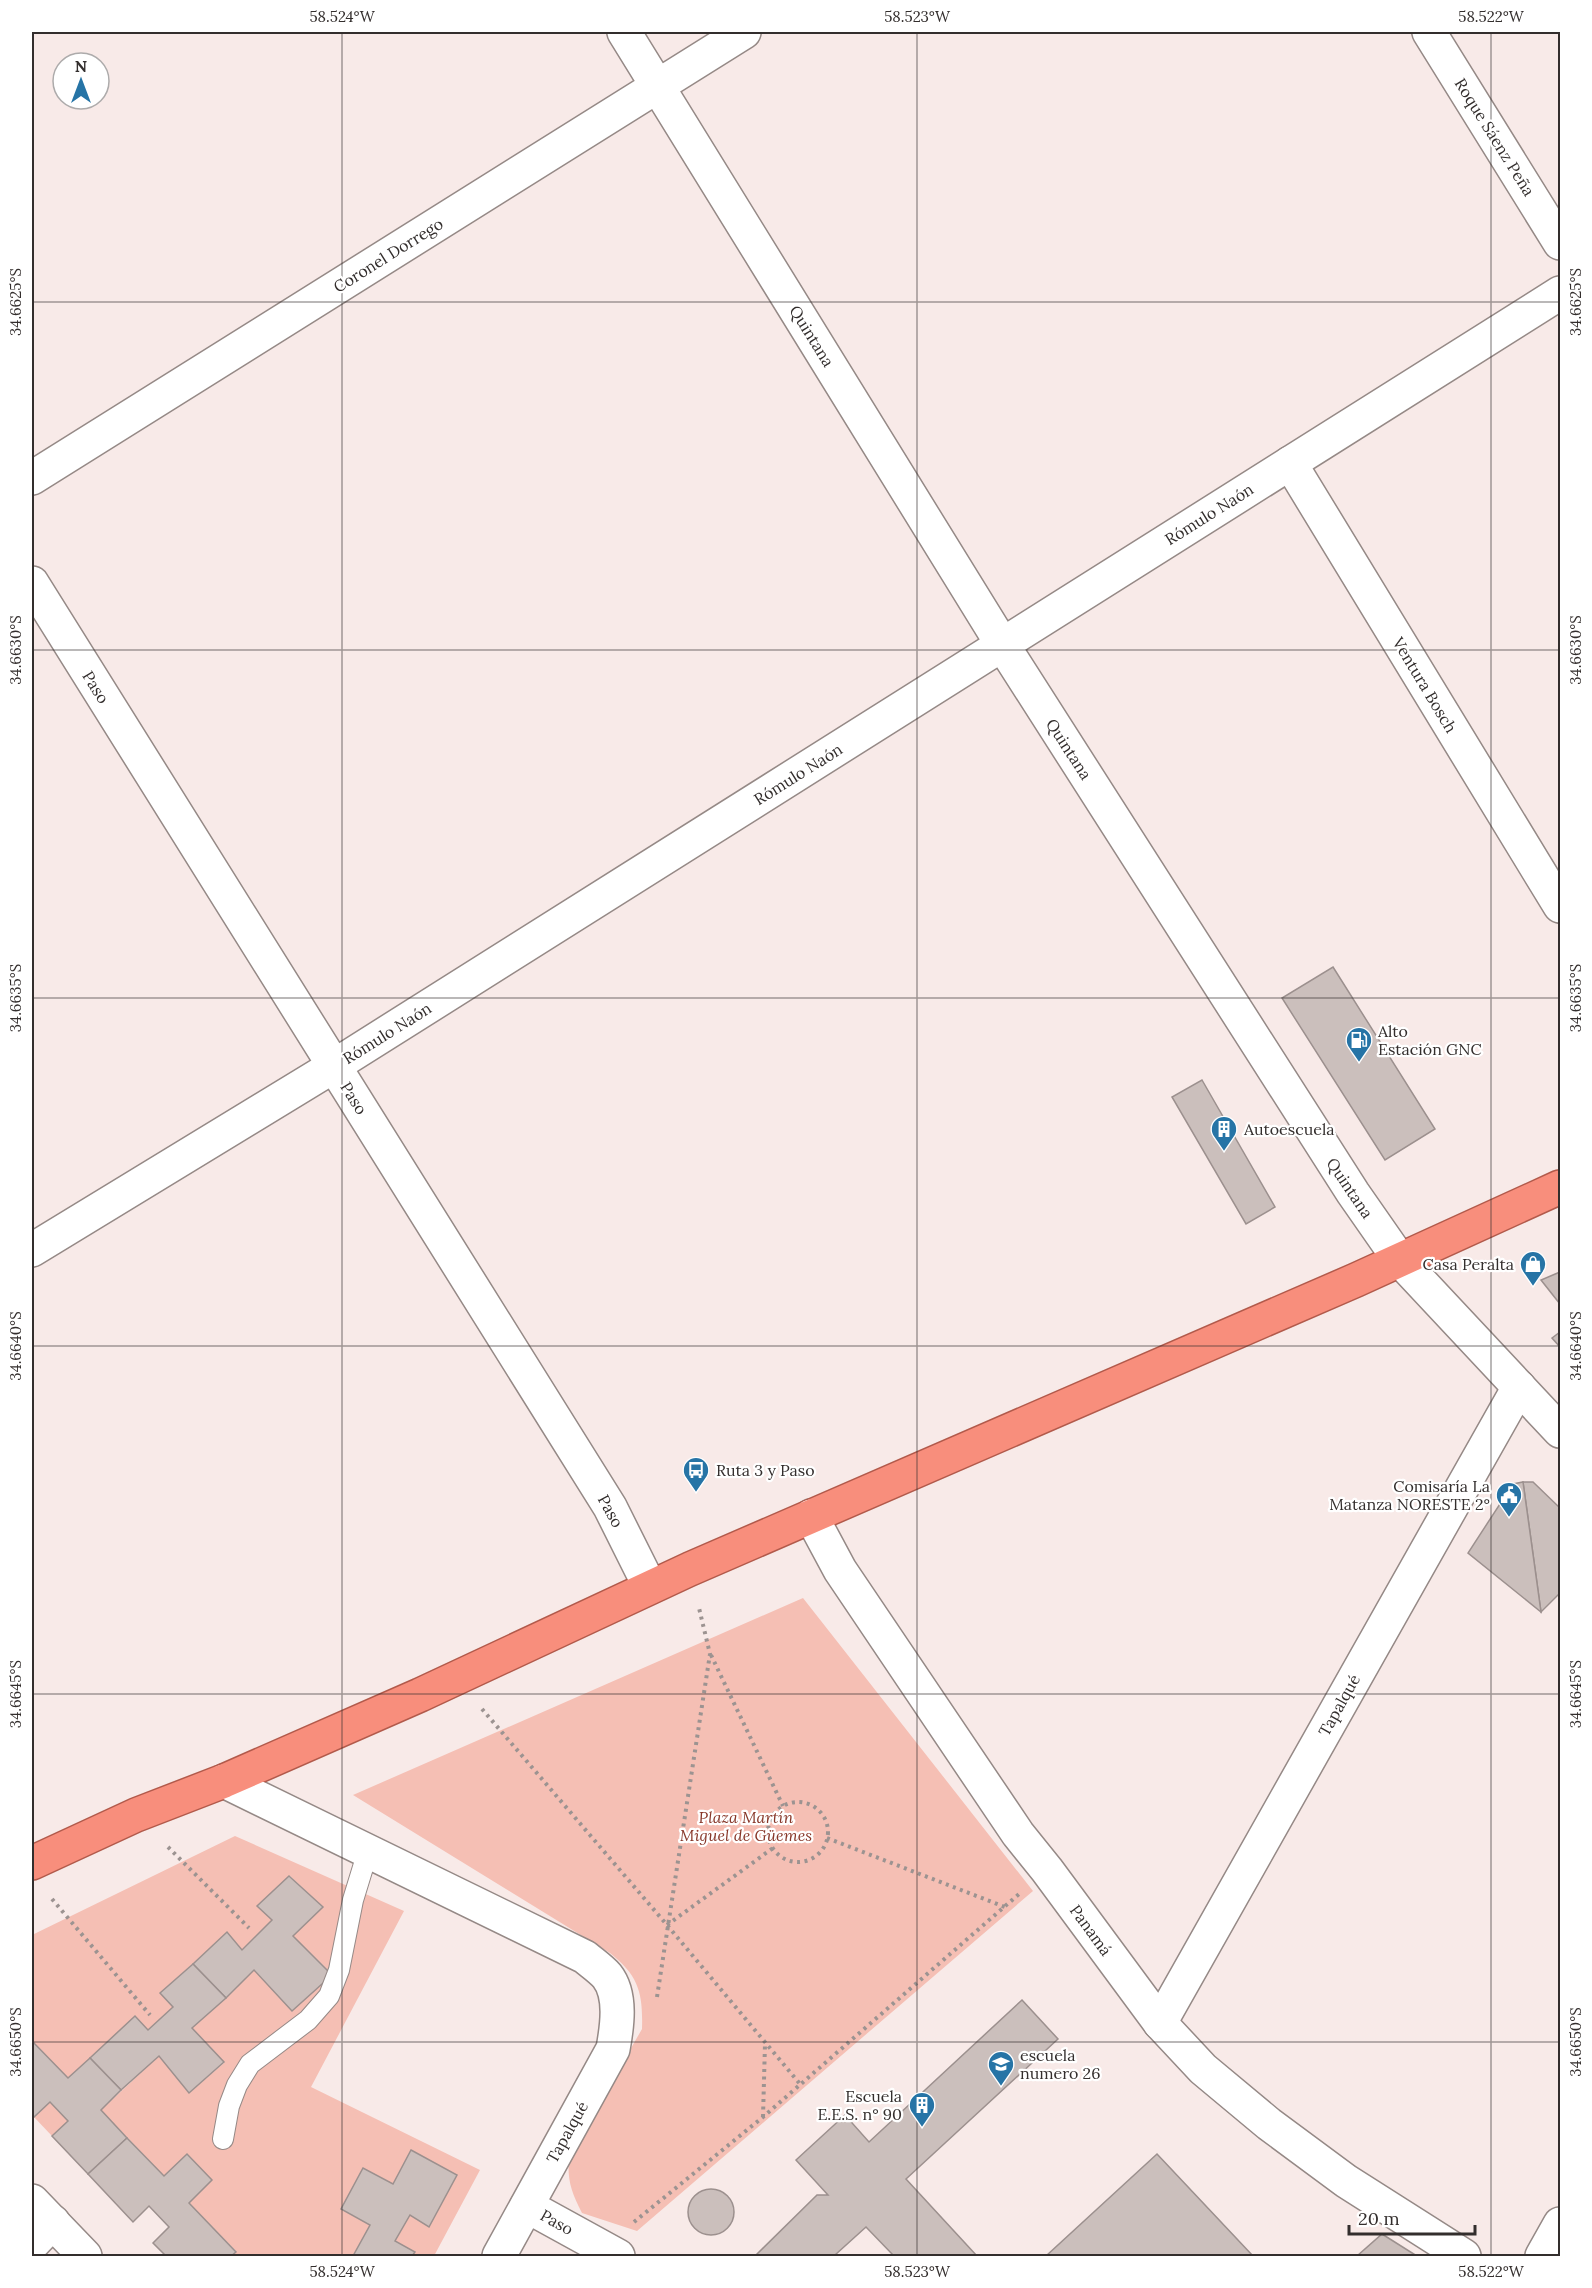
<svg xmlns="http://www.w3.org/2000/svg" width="1592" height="2288" viewBox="0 0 1592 2288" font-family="Lora,serif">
	<rect width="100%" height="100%" fill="#f8eae8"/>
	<g fill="#f5bfb4">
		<path d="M803,1598L1033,1891L637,2231L582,2213C571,2191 567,2180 569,2156L642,2029C643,1993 639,1976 610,1953L353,1795Z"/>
		<polygon points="235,1836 404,1911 311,2087 480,2170 434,2256 412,2256 414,2252 395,2241 410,2215 429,2226 457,2175 411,2150 393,2184 341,2209 370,2225 353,2256 231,2256 236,2251 189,2203 212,2180 187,2154 164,2176 101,2110 159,2056 189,2093 224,2063 192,2028 254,1970 332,1974 293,1936 323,1907 290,1876 257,1906 272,1920 242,1950 227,1933 160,1993 173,2007 148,2030 135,2017 68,2078 32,2041 32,1935"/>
		<polygon points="50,2102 68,2121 52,2136 34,2117"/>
	</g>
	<g fill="#cbbfbc" stroke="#9c908e" stroke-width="1.5">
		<polygon points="1333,967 1435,1129 1385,1160 1282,998"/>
		<polygon points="1202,1080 1275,1207 1246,1224 1172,1097"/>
		<polygon points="1560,1272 1560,1304 1541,1280"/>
		<polygon points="1560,1332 1560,1347 1552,1338"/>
		<polygon points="1523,1482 1533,1482 1560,1508 1560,1593 1541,1612"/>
		<polygon points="1523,1482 1541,1612 1468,1553 1513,1484"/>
		<polygon points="289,1876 323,1907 293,1936 332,1975 292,2011 254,1970 226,1998 193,1964 227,1932 242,1950 272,1920 257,1906"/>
		<polygon points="193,1964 226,1998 192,2028 224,2062 189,2093 159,2056 121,2090 90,2058 135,2016 148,2030 173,2007 160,1993"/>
		<polygon points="1022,2000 1058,2039 906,2179 977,2256 894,2256 866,2227 835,2255 836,2256 755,2256 817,2195 828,2195 796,2160 845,2115 869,2142"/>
		<polygon points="32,2041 68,2078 90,2058 121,2090 101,2110 127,2138 88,2174 52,2136 68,2121 50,2102 34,2117 32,2114"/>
		<polygon points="127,2138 164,2176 187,2154 212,2180 189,2203 236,2252 231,2256 166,2256 153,2243 169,2227 149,2206 133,2222 88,2174"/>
		<polygon points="411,2150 457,2175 429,2227 410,2215 395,2241 415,2252 412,2256 353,2256 370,2225 341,2209 363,2168 393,2184"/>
		<polygon points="1157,2154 1253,2256 1046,2256"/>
		<circle cx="711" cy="2212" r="23"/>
		<polygon points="1382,2234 1417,2256 1357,2256"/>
	</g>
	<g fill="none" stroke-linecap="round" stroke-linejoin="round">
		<g stroke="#958986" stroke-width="22">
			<polyline id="service" points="223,2139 229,2106 237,2085 250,2064 308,2020 329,1996 339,1970 353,1900 368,1851"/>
		</g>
		<g stroke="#958986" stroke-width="36">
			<g id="minor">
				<polyline points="624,32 1002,644 1353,1193 1399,1259 1560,1431"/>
				<polyline points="1429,32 1560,243"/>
				<polyline points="1290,463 1560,906"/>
				<polyline points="32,478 744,32"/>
				<polyline points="32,583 610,1507 650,1587"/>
				<polyline points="32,1250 334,1066 1560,293"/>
				<polyline points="811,1516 840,1570 1018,1834 1047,1870 1160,2023 1203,2069 1269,2124 1346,2181 1464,2256"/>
				<path d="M224,1781L585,1957C592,1963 601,1969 607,1976C622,1995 617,2027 613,2049L499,2256"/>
				<polyline points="1160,2023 1519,1387"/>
				<polyline points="32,2201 85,2256"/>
				<polyline points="527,2206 618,2256"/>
				<polyline points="32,2244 53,2222"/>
				<polyline points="1542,2256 1560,2224"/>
			</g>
		</g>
		<g stroke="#b25a4b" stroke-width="36">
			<polyline id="trunk" points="32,1863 136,1815 224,1781 420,1695 690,1569 1356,1280 1560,1187"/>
		</g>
		<g stroke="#9c9391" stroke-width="4" stroke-dasharray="3 4.5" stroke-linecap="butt">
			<polyline points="711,1655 783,1806"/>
			<polyline points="482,1709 667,1925 800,2084"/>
			<circle cx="798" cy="1832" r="30"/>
			<polyline points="827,1838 1005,1907"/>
			<polyline points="168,1847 249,1928"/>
			<polyline points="52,1899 150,2015"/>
			<polyline points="667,1925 773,1848"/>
			<polyline points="657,1997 710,1654 699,1608"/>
			<polyline points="763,2117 765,2044"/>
			<polyline points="634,2222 763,2117 1019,1894"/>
		</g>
		<use href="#service" stroke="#fff" stroke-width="20"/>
		<use href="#minor" stroke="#fff" stroke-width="33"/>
		<use href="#trunk" stroke="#f88e7c" stroke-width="33"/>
	</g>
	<path fill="none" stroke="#332e2d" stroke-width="1.5" stroke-opacity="0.45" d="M342,32V2256M917,32V2256M1491,32V2256M32,302H1560M32,650H1560M32,998H1560M32,1346H1560M32,1694H1560M32,2042H1560"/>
	<defs>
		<g id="fuel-pin" transform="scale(1.35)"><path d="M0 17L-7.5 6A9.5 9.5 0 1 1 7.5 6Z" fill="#2674a6" stroke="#fff"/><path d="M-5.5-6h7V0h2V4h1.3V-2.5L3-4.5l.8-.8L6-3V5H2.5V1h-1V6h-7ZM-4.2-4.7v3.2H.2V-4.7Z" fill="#fff"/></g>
		<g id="building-pin" transform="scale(1.35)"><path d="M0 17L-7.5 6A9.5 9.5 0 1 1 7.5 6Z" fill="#2674a6" stroke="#fff"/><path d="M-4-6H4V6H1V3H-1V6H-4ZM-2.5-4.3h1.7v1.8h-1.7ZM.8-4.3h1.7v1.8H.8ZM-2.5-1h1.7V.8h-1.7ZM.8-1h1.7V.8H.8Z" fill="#fff"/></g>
		<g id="shop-pin" transform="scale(1.35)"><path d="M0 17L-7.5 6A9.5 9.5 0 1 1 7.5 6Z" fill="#2674a6" stroke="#fff"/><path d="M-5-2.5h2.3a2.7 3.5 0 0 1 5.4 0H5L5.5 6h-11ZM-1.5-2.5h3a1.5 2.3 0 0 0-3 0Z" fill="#fff"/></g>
		<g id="bus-pin" transform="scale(1.35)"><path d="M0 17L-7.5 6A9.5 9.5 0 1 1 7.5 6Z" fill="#2674a6" stroke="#fff"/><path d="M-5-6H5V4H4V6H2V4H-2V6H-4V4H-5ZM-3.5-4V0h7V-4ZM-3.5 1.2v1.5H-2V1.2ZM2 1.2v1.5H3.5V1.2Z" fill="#fff"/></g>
		<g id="civic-pin" transform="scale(1.35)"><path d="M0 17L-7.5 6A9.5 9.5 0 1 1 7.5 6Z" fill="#2674a6" stroke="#fff"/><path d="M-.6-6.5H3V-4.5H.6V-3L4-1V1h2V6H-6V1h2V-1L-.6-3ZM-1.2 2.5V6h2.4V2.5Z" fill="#fff"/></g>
		<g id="school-pin" transform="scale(1.35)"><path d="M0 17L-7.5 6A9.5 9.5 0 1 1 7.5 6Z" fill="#2674a6" stroke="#fff"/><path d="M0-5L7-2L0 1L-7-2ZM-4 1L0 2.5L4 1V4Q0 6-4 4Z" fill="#fff"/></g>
	</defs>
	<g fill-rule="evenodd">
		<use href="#fuel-pin" x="1359" y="1040"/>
		<use href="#building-pin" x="1224" y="1129"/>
		<use href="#shop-pin" x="1533" y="1264"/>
		<use href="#bus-pin" x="696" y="1470"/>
		<use href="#civic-pin" x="1509" y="1495"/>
		<use href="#school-pin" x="1001" y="2064"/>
		<use href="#building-pin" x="922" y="2105"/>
	</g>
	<g text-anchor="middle" stroke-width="4.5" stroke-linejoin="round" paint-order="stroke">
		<g font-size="16" fill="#332e2d" stroke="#fff">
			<text transform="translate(1495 137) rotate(58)" y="6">Roque Sáenz Peña</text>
			<text transform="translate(388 255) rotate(-32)" y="6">Coronel Dorrego</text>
			<text transform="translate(812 336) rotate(58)" y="6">Quintana</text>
			<text transform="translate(1209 514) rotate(-32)" y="6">Rómulo Naón</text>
			<text transform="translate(1425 685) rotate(59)" y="6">Ventura Bosch</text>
			<text transform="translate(96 687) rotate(58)" y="6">Paso</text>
			<text transform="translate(1069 749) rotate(57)" y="6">Quintana</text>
			<text transform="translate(798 774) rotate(-32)" y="6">Rómulo Naón</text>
			<text transform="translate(387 1033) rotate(-32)" y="6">Rómulo Naón</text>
			<text transform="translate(354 1098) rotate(58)" y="6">Paso</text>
			<text transform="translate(1350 1188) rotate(56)" y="6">Quintana</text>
			<text transform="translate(611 1511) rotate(61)" y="6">Paso</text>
			<text transform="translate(1339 1705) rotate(-61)" y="6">Tapalqué</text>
			<text transform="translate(1091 1930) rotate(54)" y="6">Panamá</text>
			<text transform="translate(567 2132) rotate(-61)" y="6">Tapalqué</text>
			<text transform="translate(557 2222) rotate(29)" y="6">Paso</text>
		</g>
		<g font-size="16" fill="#332e2d" stroke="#fff" text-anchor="start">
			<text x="1378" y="1037">Alto<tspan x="1378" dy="18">Estación GNC</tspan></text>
			<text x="1244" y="1135">Autoescuela</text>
			<text x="1514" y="1270" text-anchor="end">Casa Peralta</text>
			<text x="716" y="1476">Ruta 3 y Paso</text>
			<text x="1490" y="1492" text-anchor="end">Comisaría La<tspan x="1490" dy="18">Matanza NORESTE 2°</tspan></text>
			<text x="1020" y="2061">escuela<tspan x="1020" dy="18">numero 26</tspan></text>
			<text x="902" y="2102" text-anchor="end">Escuela<tspan x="902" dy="18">E.E.S. n° 90</tspan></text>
		</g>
		<g font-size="16" font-style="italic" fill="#873628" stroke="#fff">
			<text x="746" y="1823">Plaza Martín<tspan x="746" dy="18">Miguel de Güemes</tspan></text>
		</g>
	</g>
	<rect width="1592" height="2288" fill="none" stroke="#ffffff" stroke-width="66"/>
	<g transform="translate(81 81)"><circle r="28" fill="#ffffff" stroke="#adabab" stroke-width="1.5"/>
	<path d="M0-4.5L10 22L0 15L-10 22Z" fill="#2674a6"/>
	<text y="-9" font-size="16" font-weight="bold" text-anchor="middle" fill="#332e2d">N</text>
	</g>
	<path d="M1349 2225v9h126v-9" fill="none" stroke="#332e2d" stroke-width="3"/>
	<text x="1358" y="2225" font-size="18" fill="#332e2d" stroke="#ffffff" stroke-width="4.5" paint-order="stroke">20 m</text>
	<rect x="33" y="33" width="1526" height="2222" fill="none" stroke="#332e2d" stroke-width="2"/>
	<g font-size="15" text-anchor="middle" fill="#332e2d">
		<text x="342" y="22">58.524°W</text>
		<text x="917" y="22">58.523°W</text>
		<text x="1491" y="22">58.522°W</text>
		<text transform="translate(16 302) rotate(-90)" y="5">34.6625°S</text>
		<text transform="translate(1576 302) rotate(-90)" y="5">34.6625°S</text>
		<text transform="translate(16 650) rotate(-90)" y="5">34.6630°S</text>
		<text transform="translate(1576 650) rotate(-90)" y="5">34.6630°S</text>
		<text transform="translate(16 998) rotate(-90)" y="5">34.6635°S</text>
		<text transform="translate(1576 998) rotate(-90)" y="5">34.6635°S</text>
		<text transform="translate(16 1346) rotate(-90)" y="5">34.6640°S</text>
		<text transform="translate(1576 1346) rotate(-90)" y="5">34.6640°S</text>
		<text transform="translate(16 1694) rotate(-90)" y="5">34.6645°S</text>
		<text transform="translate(1576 1694) rotate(-90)" y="5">34.6645°S</text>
		<text transform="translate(16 2042) rotate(-90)" y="5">34.6650°S</text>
		<text transform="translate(1576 2042) rotate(-90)" y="5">34.6650°S</text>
		<text x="342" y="2277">58.524°W</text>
		<text x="917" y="2277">58.523°W</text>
		<text x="1491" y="2277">58.522°W</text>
	</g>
</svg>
